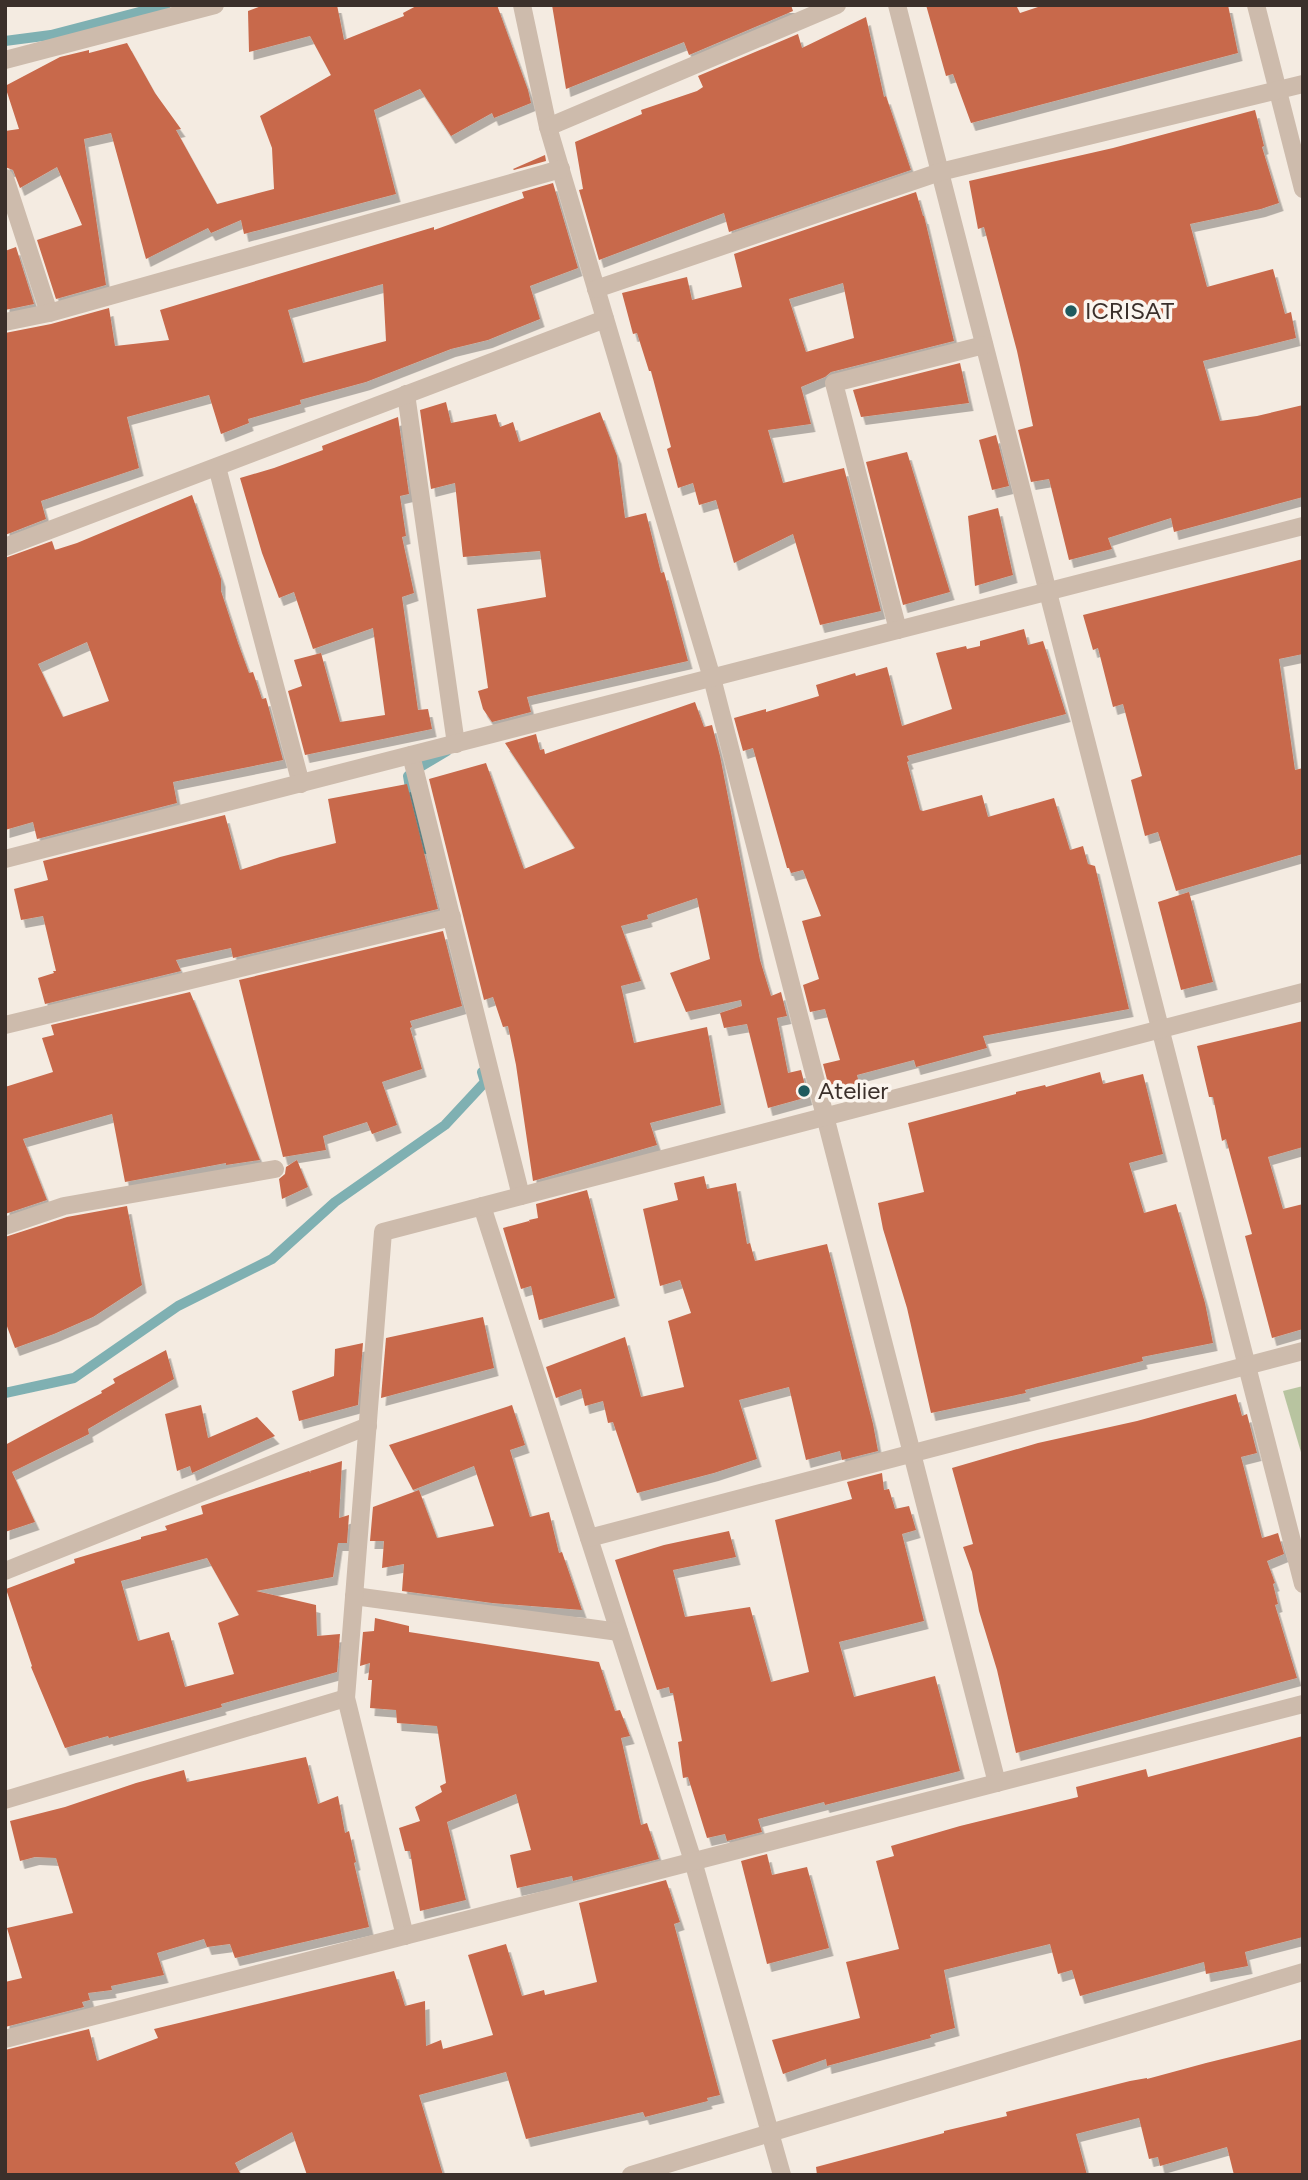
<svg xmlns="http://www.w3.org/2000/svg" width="1308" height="2180" viewBox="0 0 1308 2180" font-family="Figtree,sans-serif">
	<defs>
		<filter id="shadow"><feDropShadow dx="4.5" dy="8" stdDeviation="0" flood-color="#0004"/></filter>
	</defs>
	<rect width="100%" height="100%" fill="#f4ebe1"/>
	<polygon fill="#b8c4a0" points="1303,1386 1303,1459 1283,1391"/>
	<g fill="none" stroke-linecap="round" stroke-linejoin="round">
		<g stroke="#7fb0b2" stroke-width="10">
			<polyline points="5,41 51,35 166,5"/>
			<polyline points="426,849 413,805 408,776 415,770 447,751"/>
			<polyline points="5,1393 74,1378 178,1306 272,1259 335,1202 445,1125 485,1082 482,1072"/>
		</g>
	</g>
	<g fill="#c8694b" fill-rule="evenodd" filter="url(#shadow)">
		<polygon points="264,5 337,5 344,40 404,16 403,13 418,5 497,5 528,90 531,103 494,118 492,113 451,136 420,89 374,110 396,194 244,234 241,220 211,233 208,228 146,259 111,133 84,139 106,285 56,299 37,240 82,225 57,167 20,188 13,170 5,167 5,131 19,129 5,86 60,57 89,50 89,53 127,43 155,93 181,129 176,130 217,204 274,189 272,148 260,116 331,75 310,36 249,52 248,11"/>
		<polygon points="552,5 791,5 793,11 689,55 684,42 566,89"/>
		<polygon points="926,5 1016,5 1020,13 1044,5 1228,5 1238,53 971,123 953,74 946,76"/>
		<polygon points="866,17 884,97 886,96 911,170 729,232 724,213 599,260 579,190 583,189 575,142 642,114 641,110 697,91 703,87 698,76 798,34 802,48"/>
		<polygon points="1255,110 1264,146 1262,147 1279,203 1261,209 1190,224 1207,287 1273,269 1285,314 1291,312 1296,338 1203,361 1220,421 1257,416 1303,405 1303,497 1174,532 1171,518 1108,538 1112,549 1069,560 1049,479 1031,482 1018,430 1033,426 1017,351 984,227 978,229 969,181 1113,148"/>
		<polygon points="545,155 546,161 514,170 513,169"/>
		<path d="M553,183L578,268L530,286L540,319L488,340L451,349L366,382L300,400L301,404L248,419L249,423L221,434L209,395L127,417L139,468L41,501L46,519L5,535V333L51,324L109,308L115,346L169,340L160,310L434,227V230L524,198L522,192ZM383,284L386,341L303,363L288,310Z"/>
		<path d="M916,192L923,216H924L954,341L831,372L825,377L801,387L811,424L768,430L783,483L844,468L881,611L820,625L793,534L734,563L716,500L699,505L693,483L678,488L667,449L671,447L651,371H649L637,333L633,334L622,293L687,277L692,300L742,287L734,254ZM843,283L854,338L806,352L789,299Z"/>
		<polygon points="16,247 34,304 5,310 5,251"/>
		<polygon points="960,363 969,403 861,417 853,390"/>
		<polygon points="446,402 451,423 496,414 500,427 513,422 519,442 600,412 617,456 625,518 646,513 661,573 664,572 688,661 527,697 531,712 492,722 483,709 478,691 488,688 477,609 546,597 540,551 463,557 455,483 431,489 420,410"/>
		<polygon points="398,417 409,494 400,496 406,536 402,537 414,593 402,597 418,710 428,709 432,729 305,755 288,691 302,686 294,660 321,653 340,722 385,715 373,628 313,649 294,592 279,598 262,553 240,478 274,468 323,450 322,446"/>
		<polygon points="996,435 1009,486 992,490 979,440"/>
		<polygon points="907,452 950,592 903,605 866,462"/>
		<path d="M192,495L221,579V591L238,643L249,673L253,672L262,699L266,698L283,760L173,782L177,803L37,839L33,822L5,830V558L52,541L55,550L77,543ZM87,642L109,701L63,717L38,664Z"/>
		<polygon points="998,508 1013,575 975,586 968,516"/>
		<polygon points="1303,559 1303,654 1279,659 1295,770 1303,768 1303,854 1176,891 1158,832 1145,836 1131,780 1142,776 1123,704 1113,707 1098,648 1093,650 1083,615"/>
		<polygon points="1024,629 1028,645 1043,641 1066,714 907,756 909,761 907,762 920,810 923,811 982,795 988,817 1054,798 1070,850 1083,846 1088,864 1095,866 1129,1009 983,1036 987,1048 916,1067 914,1060 857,1075 859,1083 830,1091 823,1064 840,1060 825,1009 810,1012 803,985 819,979 802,921 821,916 803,870 791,873 789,868 787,868 753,748 743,751 734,718 766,709 766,712 819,696 816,685 855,673 856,676 887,667 902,726 952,709 936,653 966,646 967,649 980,646 980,641"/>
		<polygon points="695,702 704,727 712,725 720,756 760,960 771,996 781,992 787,1016 777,1018 788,1073 801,1070 808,1097 768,1108 747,1024 724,1028 720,1013 742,1006 741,1000 686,1012 670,973 710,959 697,898 647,915 648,919 621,926 641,981 621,986 634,1043 707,1027 721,1105 650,1123 657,1145 533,1181 516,1065 508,1026 503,1027 493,997 484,1000 429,779 486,763 524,869 575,848 505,743 536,734 540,750 544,749 545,754"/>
		<polygon points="407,784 438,909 233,958 231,948 176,960 181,971 45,1004 38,978 54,973 53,971 56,971 43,916 21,920 14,889 48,880 43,861 225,815 240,870 280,857 336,843 328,799"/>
		<polygon points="1189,892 1213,982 1181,990 1158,902"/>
		<polygon points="443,931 462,1006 410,1021 412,1027 410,1028 422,1069 382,1082 397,1125 372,1134 367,1122 323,1136 326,1150 283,1157 239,980"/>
		<polygon points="190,992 260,1160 226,1165 226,1163 125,1182 112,1114 23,1139 47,1200 5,1214 5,1087 53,1072 42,1038 54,1035 51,1025"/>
		<polygon points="1303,1021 1303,1147 1268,1157 1283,1209 1303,1204 1303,1329 1272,1338 1245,1236 1252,1234 1226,1139 1222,1141 1213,1097 1209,1097 1197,1046"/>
		<polygon points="1100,1072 1103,1084 1143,1074 1163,1154 1129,1163 1144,1213 1176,1204 1205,1303 1213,1343 1142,1357 1143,1361 1025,1390 1026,1393 931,1413 907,1308 883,1229 878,1203 924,1192 908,1123 1016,1094 1016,1092 1045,1085 1046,1087"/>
		<polygon points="297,1160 308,1187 282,1199 279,1179 285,1174 286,1167"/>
		<polygon points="704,1176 707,1189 736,1183 747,1244 750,1243 755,1261 827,1244 873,1424 878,1451 842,1460 840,1451 806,1460 789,1387 739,1400 757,1459 714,1473 637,1493 613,1422 608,1423 603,1401 585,1406 581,1389 556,1398 546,1367 625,1337 641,1397 684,1387 668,1321 691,1313 680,1280 660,1286 643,1209 678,1200 674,1183"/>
		<polygon points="587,1190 615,1298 539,1320 531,1286 521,1289 503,1228 529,1221 530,1223 529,1220 538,1218 536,1204"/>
		<polygon points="127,1206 142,1285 93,1317 54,1334 15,1348 5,1321 5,1237 67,1217"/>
		<polygon points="483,1317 494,1368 381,1398 386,1338"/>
		<polygon points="363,1343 358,1405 299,1421 292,1391 334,1376 335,1349"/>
		<polygon points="166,1350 174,1379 88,1429 89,1434 12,1472 35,1522 5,1532 5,1445 102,1393 101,1391 115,1383 113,1379"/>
		<polygon points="1236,1394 1242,1416 1247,1414 1257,1453 1241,1457 1262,1538 1278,1533 1284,1554 1267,1561 1275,1583 1273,1584 1278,1604 1275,1605 1297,1678 1016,1753 997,1670 979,1611 972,1572 963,1547 973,1544 952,1468 1038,1443 1137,1421"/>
		<polygon points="201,1405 208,1438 257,1417 275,1436 192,1473 190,1466 177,1471 165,1414"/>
		<polygon points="512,1405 525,1445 510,1450 530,1517 549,1512 559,1553 562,1552 582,1610 492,1603 402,1591 404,1564 382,1568 384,1541 370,1541 373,1507 419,1490 437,1538 494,1526 474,1466 413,1490 389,1445"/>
		<path d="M342,1461L339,1518L349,1515L347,1543H338L333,1577L256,1591L316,1605L317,1636L340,1634L337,1672L221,1704L222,1707L109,1738L108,1736L65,1748L31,1667L32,1666L6,1589L75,1563L74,1559L141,1539V1537L167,1530L165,1526L203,1514L201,1506L309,1471L311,1473L310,1471ZM207,1558L239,1615L218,1623L234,1674L185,1687L169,1632L138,1641L121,1581Z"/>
		<polygon points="882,1473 884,1490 889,1489 895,1509 909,1506 916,1530 902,1534 924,1621 839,1642 854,1697 935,1676 960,1771 825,1805 824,1802 758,1819 762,1832 727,1841 725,1834 707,1838 688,1777 683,1778 678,1742 682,1741 673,1693 670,1693 669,1687 657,1690 615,1560 664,1545 729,1531 736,1557 673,1570 685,1617 750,1607 771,1682 809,1672 775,1520 852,1499 847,1482"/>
		<polygon points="375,1618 409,1626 409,1632 599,1662 615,1711 620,1710 630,1736 621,1738 641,1825 647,1823 659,1859 573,1881 572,1876 517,1888 510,1855 531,1850 516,1794 447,1822 466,1900 420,1911 410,1851 405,1851 399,1828 420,1821 415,1807 442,1792 440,1786 446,1783 437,1726 397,1723 396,1710 370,1708 372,1680 368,1680 370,1663 360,1666 363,1632 374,1631"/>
		<polygon points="1303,1736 1303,1937 1245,1952 1248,1966 1206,1974 1204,1962 1080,1996 1072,1970 1058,1974 1050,1944 944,1970 955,2028 930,2035 931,2038 827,2066 826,2059 783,2074 772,2040 860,2018 846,1962 899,1949 876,1861 894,1856 891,1846 960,1826 1078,1797 1076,1787 1146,1769 1148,1777"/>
		<polygon points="306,1757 318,1804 338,1796 345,1833 349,1831 356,1862 354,1863 369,1927 235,1958 230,1944 207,1947 204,1939 157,1953 164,1975 111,1986 112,1990 88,1993 90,2000 82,2002 84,2007 5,2027 5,1982 22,1978 7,1928 73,1913 56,1858 35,1857 20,1861 10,1821 65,1807 136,1783 184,1770 187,1782"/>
		<polygon points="767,1854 772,1875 807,1867 829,1948 767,1964 741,1861"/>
		<polygon points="666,1880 680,1922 674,1924 720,2095 707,2098 708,2101 645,2117 643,2112 526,2139 506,2072 419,2095 443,2175 307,2175 292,2132 235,2163 241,2175 5,2175 5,2050 89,2029 97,2061 158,2038 154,2029 394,1971 405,2006 425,2001 426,2046 441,2040 443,2049 493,2035 468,1955 506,1944 522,1996 544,1990 545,1995 597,1982 579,1903"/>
		<polygon points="1303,2039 1303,2175 1234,2175 1227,2147 1160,2166 1158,2157 1149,2159 1139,2118 1076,2134 1087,2175 817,2175 816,2167 944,2133 944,2131 1007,2116 1006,2112 1130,2081 1147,2078 1147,2079 1206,2063"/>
	</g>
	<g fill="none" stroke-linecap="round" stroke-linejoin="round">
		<g stroke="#cdbbac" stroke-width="18">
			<polyline points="522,5 548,127 712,678 997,1783"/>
			<polyline points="897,5 1303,1584"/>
			<polyline points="1256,5 1303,189"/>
			<polyline points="5,60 215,5"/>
			<polyline points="548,127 837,5"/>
			<polyline points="5,178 49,313"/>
			<polyline points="596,289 940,172 1303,84"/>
			<polyline points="5,322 49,313 561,169"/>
			<polyline points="406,394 456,744"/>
			<polyline points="217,467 301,784"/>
			<polyline points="5,547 605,319"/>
			<polyline points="898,630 834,383 984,345"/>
			<polyline points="411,755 521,1196"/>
			<polyline points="5,859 1303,526"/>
			<polyline points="5,1025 452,917"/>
			<polyline points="482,1206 693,1861 782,2175"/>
			<polyline points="5,1226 64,1206 275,1169"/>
			<polyline points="589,1538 1303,1351"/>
			<polyline points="5,1571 368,1426"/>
			<polyline points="354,1596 619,1632"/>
			<polyline points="5,1800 346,1698"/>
			<polyline points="405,1936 346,1698 383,1232 1303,992"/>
			<polyline points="5,2039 1303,1704"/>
			<polyline points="631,2175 1303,1972"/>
		</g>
	</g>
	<g fill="#1f5a5e" stroke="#fbf5ee" stroke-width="2.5">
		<circle cx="1071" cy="311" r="7"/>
		<circle cx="804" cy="1091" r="7"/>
	</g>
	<g text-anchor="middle" stroke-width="7" stroke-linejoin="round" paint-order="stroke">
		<g font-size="24" fill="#3b302b" stroke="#fbf5ee" text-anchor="start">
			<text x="1085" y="319">ICRISAT</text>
			<text x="818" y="1099">Atelier</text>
		</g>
	</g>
	<rect width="1308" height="2180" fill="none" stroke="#3b302b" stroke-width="14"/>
</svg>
